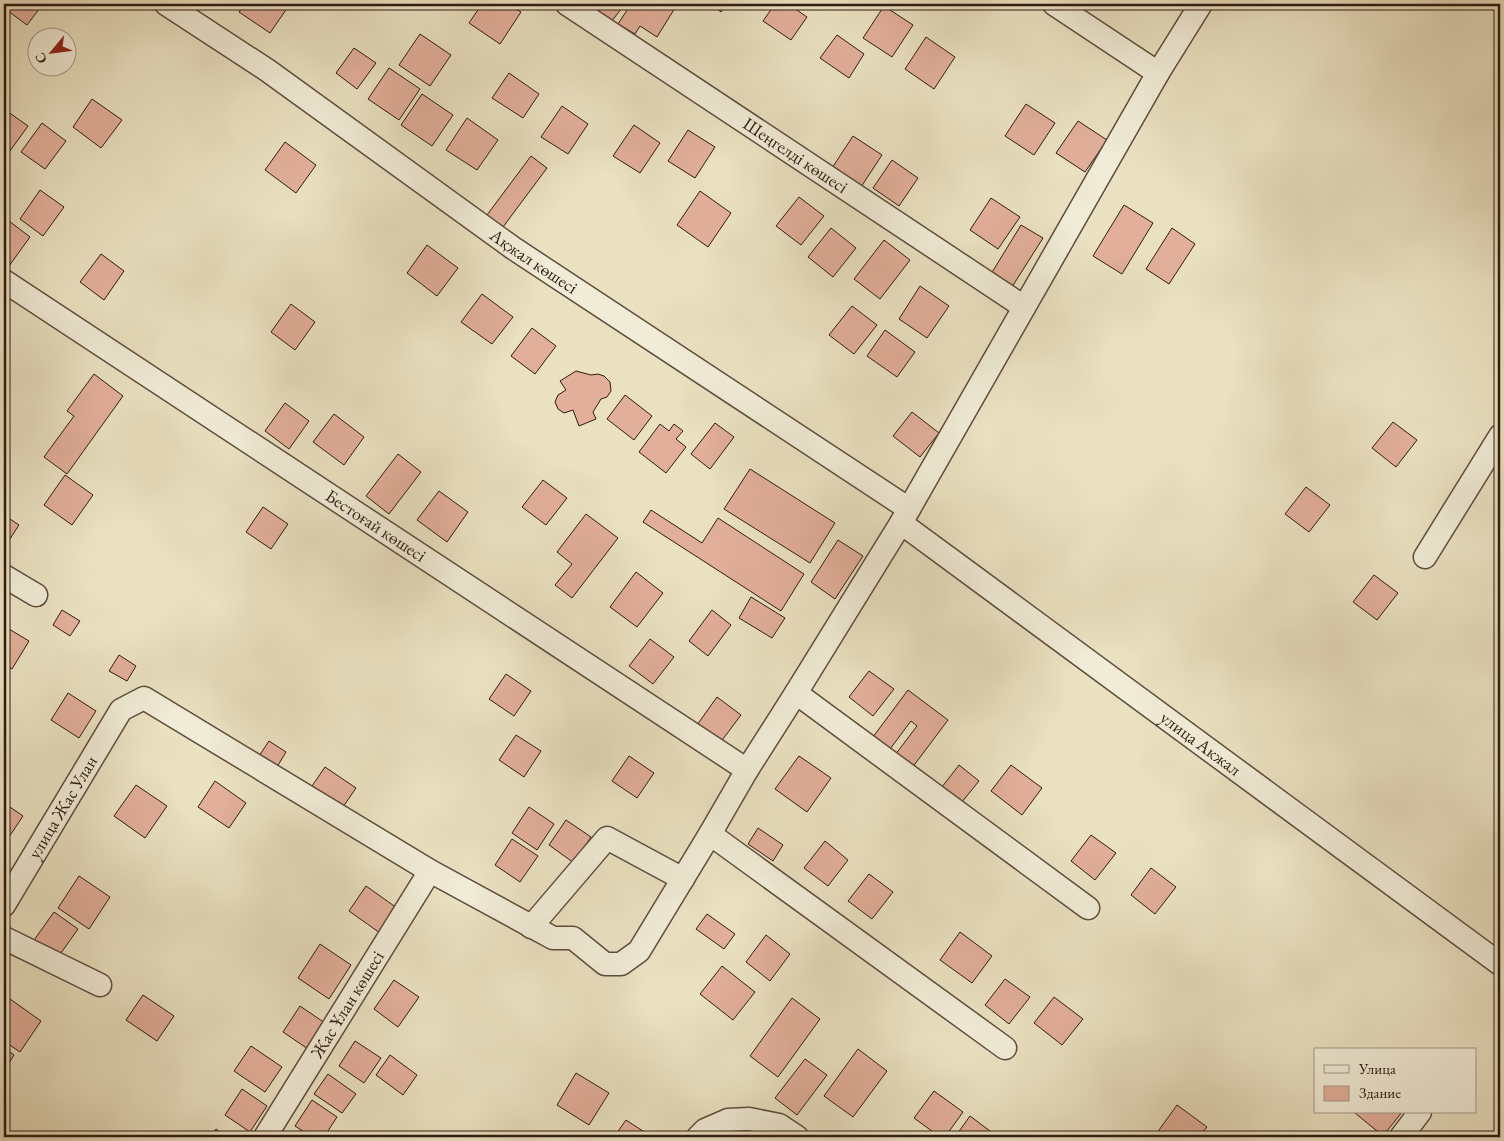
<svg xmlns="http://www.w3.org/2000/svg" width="1504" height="1141" viewBox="0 0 1504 1141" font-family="'EB Garamond',serif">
	<rect width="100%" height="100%" fill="#eae1c1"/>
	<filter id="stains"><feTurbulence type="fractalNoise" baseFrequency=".004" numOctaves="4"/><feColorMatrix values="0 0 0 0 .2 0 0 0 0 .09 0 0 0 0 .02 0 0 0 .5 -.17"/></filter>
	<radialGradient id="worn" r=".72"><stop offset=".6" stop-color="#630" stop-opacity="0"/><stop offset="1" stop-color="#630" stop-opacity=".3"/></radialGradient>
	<g fill="#e2af9a" stroke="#2f1b12">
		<polygon points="7,4 43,4 27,25 4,8"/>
		<polygon points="245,4 290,4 270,33 239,12"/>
		<polygon points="482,4 508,4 521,12 500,44 469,23"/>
		<polygon points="588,4 625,4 611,22"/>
		<polygon points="631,4 668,4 675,8 657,37 640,26 635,34 618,24"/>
		<polygon points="711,4 727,4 721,12"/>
		<polygon points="775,4 788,4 807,17 791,40 763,21"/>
		<polygon points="884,6 913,25 892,57 863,38"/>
		<polygon points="420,34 451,55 430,86 399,65"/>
		<polygon points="837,35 864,54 849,78 820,58"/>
		<polygon points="926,37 955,57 934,89 905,69"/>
		<polygon points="354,48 376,63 357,89 336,73"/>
		<polygon points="389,68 420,89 399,120 368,99"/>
		<polygon points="509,73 539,94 523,118 492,98"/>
		<polygon points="422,94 453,115 432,146 401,125"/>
		<polygon points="92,99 122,120 101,148 73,127"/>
		<polygon points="1026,104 1055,123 1034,155 1005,136"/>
		<polygon points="562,106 588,124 568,154 541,137"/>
		<polygon points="4,109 28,126 7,155 4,152"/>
		<polygon points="467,118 498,140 477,170 446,150"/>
		<polygon points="1078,121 1107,140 1085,172 1056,153"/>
		<polygon points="42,123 66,141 45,169 21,152"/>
		<polygon points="634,125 660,143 640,173 613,156"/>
		<polygon points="688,130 715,147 695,178 668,161"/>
		<polygon points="853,136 882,155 861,187 832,168"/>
		<polygon points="285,142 316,165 296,193 265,170"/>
		<polygon points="531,156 547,168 500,231 484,219"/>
		<polygon points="892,160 918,178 899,206 873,188"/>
		<polygon points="40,190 64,207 43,236 20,219"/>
		<polygon points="700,191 731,213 708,247 677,225"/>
		<polygon points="799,197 824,216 801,245 776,226"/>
		<polygon points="991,198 1020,217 998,249 970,230"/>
		<polygon points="1124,205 1153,223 1122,274 1093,256"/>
		<polygon points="9,221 30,237 4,273 4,228"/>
		<polygon points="1021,225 1043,238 1012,287 991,274"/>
		<polygon points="831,228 856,248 833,277 808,257"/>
		<polygon points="1172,228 1195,244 1169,284 1146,269"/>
		<polygon points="884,240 910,260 880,299 854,279"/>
		<polygon points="427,245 458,268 437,296 407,273"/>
		<polygon points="101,254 124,271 104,300 80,282"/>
		<polygon points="920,286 949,306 927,338 899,319"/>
		<polygon points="482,294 513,317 492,344 461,322"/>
		<polygon points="291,304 315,322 295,350 271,332"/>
		<polygon points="852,306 877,325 854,354 829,335"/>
		<polygon points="532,328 556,346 535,374 511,356"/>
		<polygon points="885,330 915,352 897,377 867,356"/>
		<polygon points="576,371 591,375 598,374 604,376 610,382 611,391 607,397 601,399 593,412 596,419 579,426 573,410 564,413 558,409 555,402 558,395 566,390 560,381"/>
		<polygon points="94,374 123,396 67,474 44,457 74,416 67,411"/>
		<polygon points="625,395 652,416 634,440 607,419"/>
		<polygon points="285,403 309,421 289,449 265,431"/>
		<polygon points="912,412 939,433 920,457 893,436"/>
		<polygon points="334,414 364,437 344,465 313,442"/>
		<polygon points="1393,422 1417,440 1396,467 1372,448"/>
		<polygon points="715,423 734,437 710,469 691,454"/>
		<polygon points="660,424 669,431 674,424 683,431 676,439 686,447 666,473 639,452"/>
		<polygon points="398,454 421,472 389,514 366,496"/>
		<polygon points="750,469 835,523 810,563 724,509"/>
		<polygon points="65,475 93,495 72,525 44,505"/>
		<polygon points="543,480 567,498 546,525 522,507"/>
		<polygon points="1306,487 1330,505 1309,532 1285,514"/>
		<polygon points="439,491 468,512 447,542 417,520"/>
		<polygon points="263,507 288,524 271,549 246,532"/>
		<polygon points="651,510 702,543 718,518 804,574 781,611 643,522"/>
		<polygon points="586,514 618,538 572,598 555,585 572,564 557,552"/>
		<polygon points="4,515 19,525 4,548"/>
		<polygon points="838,540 863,556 835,599 811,582"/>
		<polygon points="636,572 663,593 637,627 610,607"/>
		<polygon points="1374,575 1398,593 1377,620 1353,602"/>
		<polygon points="751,597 785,618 772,638 739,618"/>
		<polygon points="62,610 80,621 70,636 53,625"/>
		<polygon points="712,610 731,625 708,656 689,641"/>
		<polygon points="4,626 29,641 12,669 4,664"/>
		<polygon points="650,639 674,657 653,684 629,666"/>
		<polygon points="119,655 136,666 127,681 109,671"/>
		<polygon points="869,671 894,689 873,716 849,697"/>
		<polygon points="506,674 531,691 514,716 489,699"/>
		<polygon points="908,690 948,720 909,772 892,759 917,726 911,721 887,753 870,741"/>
		<polygon points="68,693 96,711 79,738 51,720"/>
		<polygon points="717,697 741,715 720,743 697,725"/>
		<polygon points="516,735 541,751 524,777 499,760"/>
		<polygon points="269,741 286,752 277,767 259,756"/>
		<polygon points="629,756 654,773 637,798 612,781"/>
		<polygon points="799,756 831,778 807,812 775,789"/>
		<polygon points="959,765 979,781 957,808 938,792"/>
		<polygon points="1011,765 1042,788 1022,815 991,791"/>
		<polygon points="325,767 356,788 343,807 312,786"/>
		<polygon points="215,781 246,803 229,828 198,807"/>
		<polygon points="136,785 167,806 145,838 114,816"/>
		<polygon points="4,803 23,816 5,843 4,842"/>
		<polygon points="529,807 554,824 537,850 512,833"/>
		<polygon points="566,820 591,837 574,863 549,845"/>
		<polygon points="758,828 783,845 773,861 748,844"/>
		<polygon points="1091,835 1116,853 1095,880 1071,861"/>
		<polygon points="512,839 538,856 520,882 495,865"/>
		<polygon points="825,841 848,860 828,886 804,868"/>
		<polygon points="1151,868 1176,887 1155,914 1131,895"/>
		<polygon points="869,874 893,892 872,919 848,901"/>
		<polygon points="79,876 110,897 89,929 58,908"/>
		<polygon points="366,886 397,908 380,933 349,911"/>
		<polygon points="54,912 78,929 56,960 32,943"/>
		<polygon points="707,914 735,934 724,949 696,929"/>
		<polygon points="960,932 992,956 972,983 940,960"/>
		<polygon points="766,935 790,954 770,981 746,962"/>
		<polygon points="320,944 351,965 329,999 298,978"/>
		<polygon points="722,966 755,992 733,1020 700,994"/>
		<polygon points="1005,979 1030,997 1009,1024 985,1005"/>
		<polygon points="394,980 419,997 398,1027 374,1009"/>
		<polygon points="143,995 174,1016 157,1041 126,1020"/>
		<polygon points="1054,997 1083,1019 1062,1045 1034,1023"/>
		<polygon points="792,998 820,1019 778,1077 750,1056"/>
		<polygon points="10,999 41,1021 20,1052 4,1041 4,1009"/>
		<polygon points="300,1006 325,1023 308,1049 283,1032"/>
		<polygon points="355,1041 381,1058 364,1083 339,1066"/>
		<polygon points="251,1046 282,1067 265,1092 234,1071"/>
		<polygon points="4,1048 14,1055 4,1071"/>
		<polygon points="858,1049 887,1071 853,1117 824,1096"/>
		<polygon points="390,1055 417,1075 403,1095 376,1075"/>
		<polygon points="805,1059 827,1075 797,1115 775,1098"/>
		<polygon points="576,1073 609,1093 589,1125 557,1105"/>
		<polygon points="328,1074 356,1094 342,1113 314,1094"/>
		<polygon points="242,1089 267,1106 250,1132 225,1115"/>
		<polygon points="934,1091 963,1112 945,1137 940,1137 914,1118"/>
		<polygon points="312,1100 337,1117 324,1137 312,1137 295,1126"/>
		<polygon points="1177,1105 1207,1127 1199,1137 1154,1137"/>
		<polygon points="1356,1112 1402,1112 1383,1136 1355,1113"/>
		<polygon points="970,1116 998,1137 955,1137"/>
		<polygon points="626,1120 652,1137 614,1137"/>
		<polygon points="216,1129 227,1137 210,1137"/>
	</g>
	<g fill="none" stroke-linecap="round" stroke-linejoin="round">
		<g stroke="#5e4c3e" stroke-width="25">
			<g id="street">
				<path id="s1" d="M166,4L267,70L513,248L909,509"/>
				<path id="s2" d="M567,4L1024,307"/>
				<polyline points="1054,4 1158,73"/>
				<path id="s3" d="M4,281L747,770"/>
				<path id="s4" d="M901,523L1500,964"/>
				<polyline points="1425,557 1500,436"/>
				<polyline points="4,576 36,595"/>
				<polyline points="796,693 1088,908"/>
				<polyline points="710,834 1005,1048"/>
				<path id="s5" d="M4,905L121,710L144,698L430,871L553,938H573L605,964H621L639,951L710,834L747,770L796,693L901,523L1158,73L1201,4"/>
				<polyline points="531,927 607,838 683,879"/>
				<polyline points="4,938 100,985"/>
				<path id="s6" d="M265,1137L430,871"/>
				<polyline points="698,1137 705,1130 728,1120 749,1119 779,1125 797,1137"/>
				<polyline points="1401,1137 1420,1112"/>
			</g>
		</g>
		<use href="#street" stroke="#f1ecd7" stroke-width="22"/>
	</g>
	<g text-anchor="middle" stroke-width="4" stroke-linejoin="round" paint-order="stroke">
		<g font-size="18" fill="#2f1b12" stroke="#f1ecd7">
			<text dy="6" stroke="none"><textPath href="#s2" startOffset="274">Шеңгелді көшесі</textPath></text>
			<text dy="6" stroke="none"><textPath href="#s1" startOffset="449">Ақжал көшесі</textPath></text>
			<text dy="6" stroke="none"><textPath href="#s3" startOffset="445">Бестоғай көшесі</textPath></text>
			<text dy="6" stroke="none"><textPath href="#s4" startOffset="372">улица Акжал</textPath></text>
			<text dy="6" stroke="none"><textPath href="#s5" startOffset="114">улица Жас Улан</textPath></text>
			<text dy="6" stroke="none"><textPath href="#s6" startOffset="156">Жас Ұлан көшесі</textPath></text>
		</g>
	</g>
	<rect width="1504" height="1141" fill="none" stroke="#eae1c1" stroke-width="20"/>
	<rect x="5" y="5" width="1494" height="1131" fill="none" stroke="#2f1b12" stroke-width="2.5"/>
	<rect x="10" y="10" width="1484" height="1121" fill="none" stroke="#2f1b12"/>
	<rect x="1314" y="1048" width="162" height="65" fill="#f1ecd7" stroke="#a39888"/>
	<rect x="1324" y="1065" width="25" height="8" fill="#f1ecd7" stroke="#a39888"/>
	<text x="1359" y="1074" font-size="15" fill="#2f1b12">Улица</text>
	<rect x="1324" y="1086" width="25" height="15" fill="#e2af9a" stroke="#a39888"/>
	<text x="1359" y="1098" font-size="15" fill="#2f1b12">Здание</text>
	<g transform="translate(52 52) rotate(241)"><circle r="24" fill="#f1ecd7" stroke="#a39888"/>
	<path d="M0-4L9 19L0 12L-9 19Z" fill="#8f2418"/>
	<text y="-8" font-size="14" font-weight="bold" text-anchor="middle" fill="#2f1b12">С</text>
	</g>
	<rect width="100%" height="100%" filter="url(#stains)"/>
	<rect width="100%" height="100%" fill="url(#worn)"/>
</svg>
